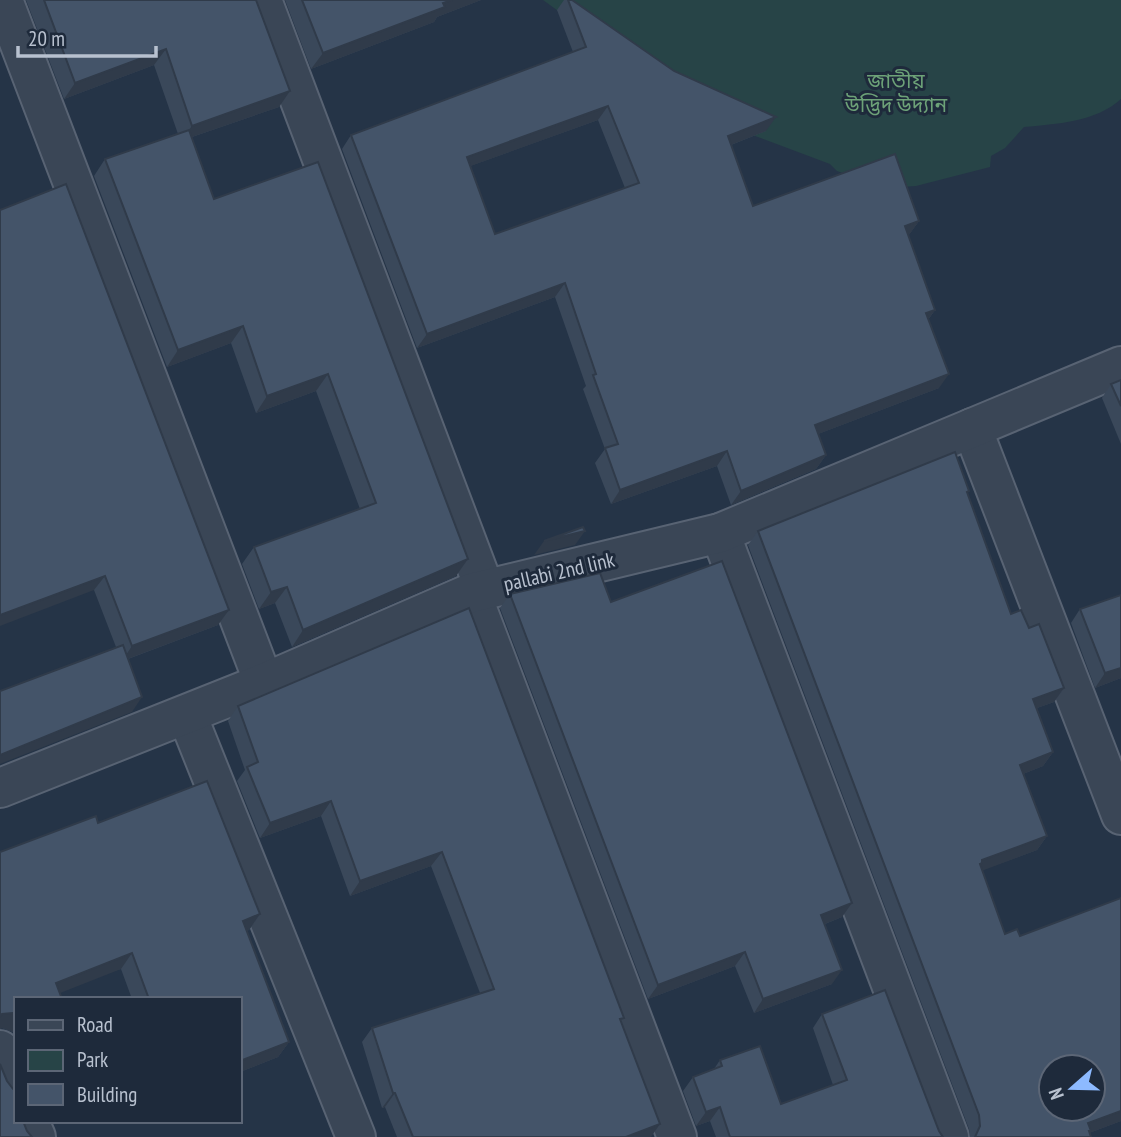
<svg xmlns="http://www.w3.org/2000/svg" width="1121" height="1137" viewBox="0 0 1121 1137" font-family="'PT Sans Narrow','Noto Sans Bengali',sans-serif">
	<rect width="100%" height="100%" fill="#253447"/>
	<path fill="#274447" d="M543,0H1121V99C1096,122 1056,124 1024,127L1005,148L991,156L990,167L916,186L885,188L837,171L830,164L747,133L630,63Z"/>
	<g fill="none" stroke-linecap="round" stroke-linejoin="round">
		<g stroke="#586373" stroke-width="42">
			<g id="minor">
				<polyline points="3,0 264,683"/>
				<polyline points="262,0 485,590"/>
				<polyline points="972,428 1121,815"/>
				<polyline points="720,533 949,1137"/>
				<polyline points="471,593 677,1137"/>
				<polyline points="187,715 356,1137"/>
				<polyline points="0,788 264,683 471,593 720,533 1121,366"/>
				<polyline points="0,1050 16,1088"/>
				<polyline points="29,1121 36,1137"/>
			</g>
		</g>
		<use href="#minor" stroke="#3a4656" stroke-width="38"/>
	</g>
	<g fill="#3a485a" fill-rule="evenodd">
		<polygon points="26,0 256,0 279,107 192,137 214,199 318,162 456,576 292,647 275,603 259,609 242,564 254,547 360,509 316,391 256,413 231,343 167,367 94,176 105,159 178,134 154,65 64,99"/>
		<polygon points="285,0 481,0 437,17 434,22 311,69"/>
		<path d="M564,0H572L674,71L766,131L731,145L753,206L919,221L908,236L935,310L928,320L939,388L818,434L826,455L816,469L731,505L717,466L611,504L595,463L605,449L583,389L586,386L555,297L417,348L342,149L351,135L573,52L557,10ZM598,120L625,188L495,234L470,166Z"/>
		<polygon points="0,210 218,625 128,659 132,712 116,647 94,590"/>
		<polygon points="1121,380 1121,444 1102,398 1111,384"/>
		<polygon points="967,494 1011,614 1029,628 1064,688 1054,702 1037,708 1053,752 1043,766 1023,774 1047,836 1037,850 982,870 1005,934 1020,936 1121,898 1121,1121 1089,1133 1091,1137 970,1137 969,1129 748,545 758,531"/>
		<polygon points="510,594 611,602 842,917 825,924 832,984 754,1013 735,966 648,999 500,608"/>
		<polygon points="469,608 621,1022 651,1137 397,1137 385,1107 382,1108 362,1042 372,1028 480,993 431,866 350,896 321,816 260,838 237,781 245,770 228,721 238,706"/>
		<polygon points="1080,609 1121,678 1095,688 1071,623"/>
		<polygon points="98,823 260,914 249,930 246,931 289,1042 278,1057 240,1072 240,999 132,999 121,969 16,999 16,1036 13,1032 2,1028 0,1029 0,852"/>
		<polygon points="822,1014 939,1131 943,1137 716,1137 710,1121 696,1126 683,1091 693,1077 714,1069 720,1060 781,1104 833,1085 813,1028"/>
	</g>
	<g fill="#303b4a">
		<polygon points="452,0 481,0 437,17 434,22 311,69 323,53"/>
		<polygon points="166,49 154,65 64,99 75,83"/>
		<polygon points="290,91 279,107 180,141 192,126"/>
		<polygon points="608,106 598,120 457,171 467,157"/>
		<polygon points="776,117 766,131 718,150 728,136"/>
		<polygon points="919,221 909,235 895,240 905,226"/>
		<polygon points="565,283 555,297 417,348 427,334"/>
		<polygon points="935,310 925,324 926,313"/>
		<polygon points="243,326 231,343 167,367 178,350"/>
		<polygon points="328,374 316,391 256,413 267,396"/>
		<polygon points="949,374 939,388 805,439 815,425"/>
		<polygon points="727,451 717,466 611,504 620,490"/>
		<polygon points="826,455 816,469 731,505 741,491"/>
		<polygon points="585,531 575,545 534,555 544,541"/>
		<polygon points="468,559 456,576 292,647 303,630"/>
		<polygon points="105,576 94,590 0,626 0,615"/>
		<polygon points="287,587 275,603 259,609 271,592"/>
		<polygon points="229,610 218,625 122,661 132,646"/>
		<polygon points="1121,668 1121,678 1095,688 1105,673"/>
		<polygon points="1064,688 1054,702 1023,713 1033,699"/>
		<polygon points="142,697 132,712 0,764 0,755 2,753"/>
		<polygon points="1053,752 1043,766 1010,779 1020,765"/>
		<polygon points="331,801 321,816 260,838 270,823"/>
		<polygon points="1047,836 1037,850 976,873 982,860"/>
		<polygon points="442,852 431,866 350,896 360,881"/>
		<polygon points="852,903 842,917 812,929 821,915"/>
		<polygon points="260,914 249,930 232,937 243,921"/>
		<polygon points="745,952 735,966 648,999 658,985"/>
		<polygon points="132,953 121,969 45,999 56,983"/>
		<polygon points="842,970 832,984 754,1013 763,999"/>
		<polygon points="13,1013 16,1014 16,1028 13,1032 2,1028 0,1029 0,1016 2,1014"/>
		<polygon points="289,1042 278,1057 240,1072 240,1061"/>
		<polygon points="393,1093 395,1093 385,1107 382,1108"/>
		<polygon points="720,1107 710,1121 696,1126 706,1112"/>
		<polygon points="1121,1111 1121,1121 1089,1133 1088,1123"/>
		<polygon points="660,1124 651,1137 626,1137"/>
	</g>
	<g fill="#445469" stroke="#303b4a" stroke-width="2" fill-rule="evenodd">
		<polygon points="44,0 256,0 290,91 192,126 166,49 75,83"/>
		<polygon points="302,0 452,0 443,3 445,7 323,53"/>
		<path d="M568,0H572L674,71L776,117L728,136L753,206L895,154L919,221L905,226L935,310L926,313L949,374L815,425L826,455L741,491L727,451L620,490L605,448L618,444L593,375L596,374L565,283L427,334L351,135L586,47ZM608,106L639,183L495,234L467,157Z"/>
		<polygon points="189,130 214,199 318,162 468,559 303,630 287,587 271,592 254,547 376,503 328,374 267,396 243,326 178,350 105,159"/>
		<polygon points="66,184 229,610 132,646 105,576 0,615 0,210"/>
		<polygon points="1121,380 1121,406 1111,384"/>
		<path d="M955,452L969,491L967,492L1011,614L1021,610L1029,628L1039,624L1064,688L1033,699L1053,752L1020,765L1047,836L982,860V863L980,864L1005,934L1017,929L1020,936L1121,898V1111L1088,1123L1091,1131H1089L1091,1137H975L980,1126L979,1115L758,531ZM1051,1067H1093V1109H1051Z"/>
		<polygon points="583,527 585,531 544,541"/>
		<polygon points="722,561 852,903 821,915 842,970 763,999 745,952 658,985 510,594 600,573 611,602"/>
		<polygon points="1121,595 1121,668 1105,673 1080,609"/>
		<polygon points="469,608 624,1018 620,1019 660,1124 626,1137 413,1137 395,1093 393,1093 372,1028 494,989 442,852 360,881 331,801 270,823 247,767 258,762 238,706"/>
		<polygon points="123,645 142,697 0,755 0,691"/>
		<polygon points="207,781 260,914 243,921 289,1042 240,1061 240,999 149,999 132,953 56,983 62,999 16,999 16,1014 13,1013 2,1014 0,1016 0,852 96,816 98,823"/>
		<polygon points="885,990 939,1131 943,1137 730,1137 720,1107 706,1112 693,1077 722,1066 720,1060 760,1046 781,1104 847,1080 822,1014"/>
		<polygon points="0,1064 7,1081 13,1089 16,1090 16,1121 23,1121 27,1131 32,1137 0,1137"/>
	</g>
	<g text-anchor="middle" stroke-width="6" stroke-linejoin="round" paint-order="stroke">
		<g font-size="21" fill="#6da278" stroke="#1e2a3b">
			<text x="896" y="88">জাতীয়<tspan x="896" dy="24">উদ্ভিদ উদ্যান</tspan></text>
		</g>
		<g font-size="21" fill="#b8c1cf" stroke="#1e2a3b">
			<text transform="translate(559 572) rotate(-13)" y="7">pallabi 2nd link</text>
		</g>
	</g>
	<rect x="14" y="997" width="228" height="126" fill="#1e2a3b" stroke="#5c6676" stroke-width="2"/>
	<rect x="28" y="1020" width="35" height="10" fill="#3a4656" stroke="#5c6676" stroke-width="2"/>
	<text x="77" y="1032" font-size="21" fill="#b8c1cf">Road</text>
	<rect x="28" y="1050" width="35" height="21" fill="#274447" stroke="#5c6676" stroke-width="2"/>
	<text x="77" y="1067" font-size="21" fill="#b8c1cf">Park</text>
	<rect x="28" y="1084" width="35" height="21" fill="#445469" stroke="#5c6676" stroke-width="2"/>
	<text x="77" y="1102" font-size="21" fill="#b8c1cf">Building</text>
	<g transform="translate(1072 1088) rotate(250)"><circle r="33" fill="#1e2a3b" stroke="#5c6676" stroke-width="2"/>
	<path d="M0-5L12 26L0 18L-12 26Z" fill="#8dbaff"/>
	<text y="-10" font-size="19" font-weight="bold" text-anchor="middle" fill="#b8c1cf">N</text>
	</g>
	<path d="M18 46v10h138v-10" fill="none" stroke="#b8c1cf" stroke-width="3.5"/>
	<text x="28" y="46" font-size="21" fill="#b8c1cf" stroke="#1e2a3b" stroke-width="5" paint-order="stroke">20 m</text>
</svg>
